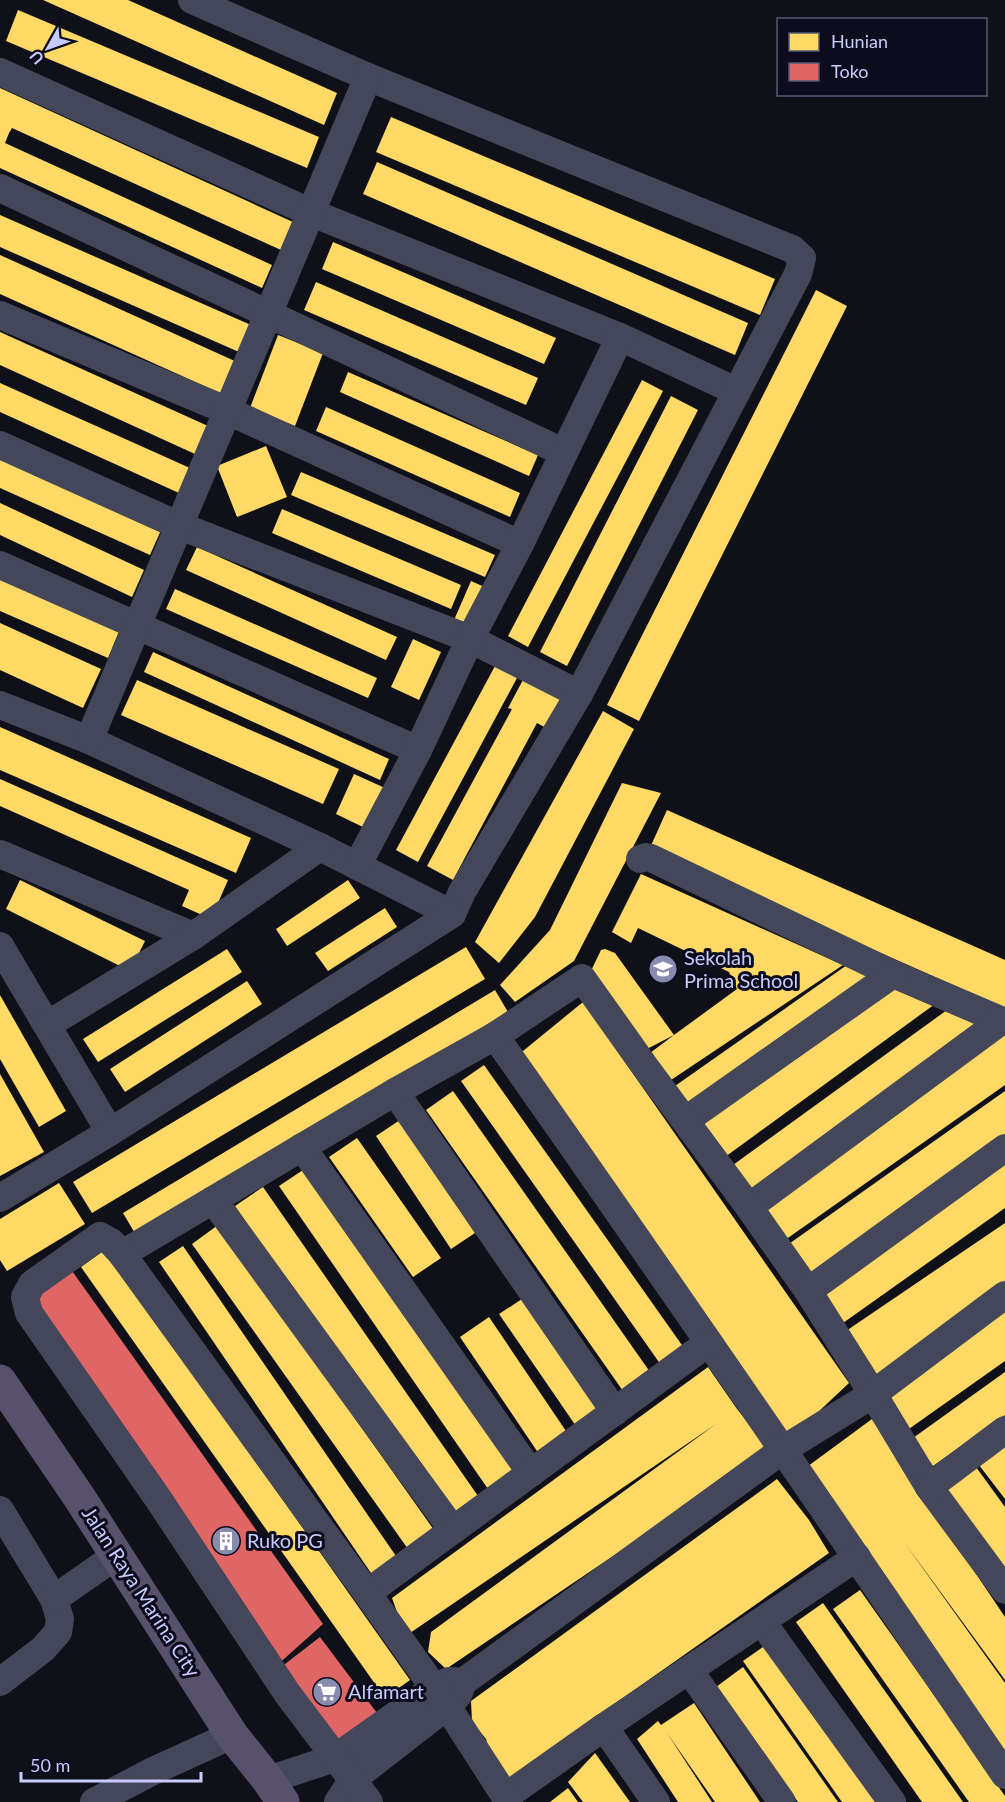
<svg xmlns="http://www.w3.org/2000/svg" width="1005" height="1802" viewBox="0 0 1005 1802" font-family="Lato,sans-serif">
	<rect width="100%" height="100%" fill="#101018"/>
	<g fill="#ffd966">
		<polygon points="43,0 128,0 337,93 324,125"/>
		<polygon points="18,10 319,137 307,168 6,41"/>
		<polygon points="0,88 293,222 281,250 12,128 9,133 5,143 272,265 262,288 0,168"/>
		<polygon points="391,117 775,279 760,315 376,152"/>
		<polygon points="377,162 748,323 735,355 363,194"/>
		<polygon points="0,215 251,325 239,352 0,247"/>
		<polygon points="333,242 556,338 544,364 322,269"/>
		<polygon points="0,255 237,362 222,394 0,294"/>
		<polygon points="316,282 538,378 526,405 304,310"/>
		<polygon points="816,290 847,306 639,721 607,705"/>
		<polygon points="0,332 208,426 195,454 0,365"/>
		<polygon points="278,335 323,353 295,426 250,408"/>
		<polygon points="348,372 538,455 529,476 340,392"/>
		<polygon points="642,380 663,391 528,647 508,636"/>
		<polygon points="0,383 190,468 179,493 0,412"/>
		<polygon points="671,396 698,410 567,666 540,652"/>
		<polygon points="326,407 520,493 510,517 316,431"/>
		<polygon points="266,446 287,497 237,517 217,466"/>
		<polygon points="0,455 162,528 150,555 0,488"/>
		<polygon points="301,472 495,555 485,577 291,495"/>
		<polygon points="0,503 144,570 132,597 0,535"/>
		<polygon points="282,509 461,585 451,609 272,533"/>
		<polygon points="197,547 397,637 386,660 186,570"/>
		<polygon points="0,577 120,629 108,658 0,611"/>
		<polygon points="471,581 489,589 469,635 451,627"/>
		<polygon points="175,589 377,678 368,698 166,609"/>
		<polygon points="0,623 101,669 83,708 0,670"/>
		<polygon points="413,639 441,652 419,700 391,687"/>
		<polygon points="153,652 389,759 380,780 144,672"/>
		<polygon points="495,666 517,678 418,862 396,850"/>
		<polygon points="524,678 566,701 550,730 537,723 453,880 427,866 512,709 508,708"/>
		<polygon points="137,680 339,769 323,804 121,715"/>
		<polygon points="603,711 634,729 535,917 499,963 475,942"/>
		<polygon points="0,727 251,838 236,873 0,770"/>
		<polygon points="354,774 385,788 367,829 336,814"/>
		<polygon points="0,779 228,880 211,919 182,906 189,890 0,806"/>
		<polygon points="622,783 661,793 574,961 515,1002 500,985 550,930"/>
		<polygon points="667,810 1005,960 1005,1008 649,850"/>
		<polygon points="641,874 843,965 671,1080 650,1053 674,1035 643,1051 589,975 601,950 605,949 615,953 674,1035 737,989 729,972 638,928 631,943 612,932"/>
		<polygon points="20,880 145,941 130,971 6,909"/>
		<polygon points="348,880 360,898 287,946 276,929"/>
		<polygon points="385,908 397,927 328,971 315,953"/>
		<polygon points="466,947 485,979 92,1213 73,1182"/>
		<polygon points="227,949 242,972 98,1062 83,1039"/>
		<polygon points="847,965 873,975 689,1106 675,1086"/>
		<polygon points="247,981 262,1004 125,1092 110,1069"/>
		<polygon points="896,984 935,1004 725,1157 701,1123"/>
		<polygon points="495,990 508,1012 136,1235 123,1213"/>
		<polygon points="0,995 66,1111 39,1127 0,1059"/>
		<polygon points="583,1002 849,1383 815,1415 780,1436 512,1060"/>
		<polygon points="947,1010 985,1023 749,1193 733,1165"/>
		<polygon points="1005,1034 1005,1085 785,1240 760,1209"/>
		<polygon points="484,1065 684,1348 661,1365 461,1081"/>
		<polygon points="0,1074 44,1152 0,1176"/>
		<polygon points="453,1091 650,1372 623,1391 426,1110"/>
		<polygon points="1005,1091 1005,1137 809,1279 786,1246"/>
		<polygon points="400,1120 475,1233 451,1249 376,1136"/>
		<polygon points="357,1138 441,1258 413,1277 329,1157"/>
		<polygon points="1005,1160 1005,1208 843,1323 822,1293"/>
		<polygon points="306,1168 515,1471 488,1489 279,1186"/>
		<polygon points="59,1183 85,1224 7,1271 0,1260 0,1219"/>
		<polygon points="263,1187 478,1496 450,1516 235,1206"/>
		<polygon points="1005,1223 1005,1282 875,1379 846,1331"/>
		<polygon points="218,1225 434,1530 408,1549 192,1244"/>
		<polygon points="183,1246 398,1559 373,1576 159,1262"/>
		<polygon points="106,1249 410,1680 385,1698 81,1267"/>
		<polygon points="522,1299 601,1413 578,1429 499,1314"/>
		<polygon points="1005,1306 1005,1361 906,1431 886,1396"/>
		<polygon points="489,1317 570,1437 541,1457 460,1337"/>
		<polygon points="708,1367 737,1409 770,1450 446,1669 428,1652 431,1632 716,1424 410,1633 397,1612 392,1598"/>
		<polygon points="1005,1372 1005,1415 933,1466 913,1438"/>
		<polygon points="872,1419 1005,1617 1005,1680 904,1542 1005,1683 1005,1757 800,1472"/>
		<polygon points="1005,1445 1005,1499 979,1465"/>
		<polygon points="976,1467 1005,1507 1005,1577 942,1492"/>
		<polygon points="777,1479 809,1520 829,1553 499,1785 486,1739 472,1722 471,1701"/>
		<polygon points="860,1590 1005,1796 1005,1802 969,1802 833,1609"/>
		<polygon points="823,1603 963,1802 922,1802 796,1622"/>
		<polygon points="770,1642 883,1802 842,1802 743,1661"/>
		<polygon points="743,1667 838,1802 798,1802 716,1687"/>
		<polygon points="694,1703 760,1802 715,1802 667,1733 712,1802 678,1802 637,1739 658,1721 661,1725"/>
		<polygon points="595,1753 630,1802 583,1802 568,1782"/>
		<polygon points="568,1788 578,1802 550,1802"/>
	</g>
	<g fill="#e06666">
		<polygon points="70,1268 323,1624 275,1667 25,1297"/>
		<polygon points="320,1637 377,1713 333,1747 276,1671"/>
	</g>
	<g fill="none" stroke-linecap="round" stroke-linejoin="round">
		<g stroke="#444759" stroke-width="28">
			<polyline points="0,72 312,213 620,337 736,391"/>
			<polyline points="0,188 563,452"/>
			<polyline points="0,315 228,411 520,544"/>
			<polyline points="0,445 180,526 470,639 579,694"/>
			<polyline points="0,565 418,750"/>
			<polyline points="0,705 89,740 320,847 452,914 462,892 579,694 798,274 802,258 792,249 368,77 192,0"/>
			<polyline points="89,740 368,77"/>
			<polyline points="0,854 193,936"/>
			<polyline points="640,859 646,857 651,858 893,974 1005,1022"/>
			<polyline points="357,866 418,750 470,639 520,544 620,337"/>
			<polyline points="0,946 110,1132"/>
			<polyline points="47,1025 193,936 320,847"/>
			<path d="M495,1036C668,1281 837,1528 1005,1775"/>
			<polyline points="395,1092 615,1412"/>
			<polyline points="686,1120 893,974"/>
			<polyline points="302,1147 531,1473"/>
			<polyline points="0,1198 110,1132 452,914"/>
			<polyline points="213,1200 453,1530"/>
			<polyline points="749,1207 1001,1021"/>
			<polyline points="122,1254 395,1092 495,1036 582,978 646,1068 749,1207 808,1291 873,1394 929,1487 1005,1590"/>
			<polyline points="808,1291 1005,1148"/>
			<polyline points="929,1487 1005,1430"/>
			<polyline points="0,1510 54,1599 60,1619 58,1632 43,1649 0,1682"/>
			<polyline points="367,1593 708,1343"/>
			<polyline points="54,1599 117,1555"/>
			<polyline points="762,1622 892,1802"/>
			<polyline points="689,1670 782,1802"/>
			<polyline points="463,1682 784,1449 873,1394 1005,1295"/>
			<polyline points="604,1727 656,1802"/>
			<polyline points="268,1780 335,1758 434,1688 449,1681 463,1682 458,1695 447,1706 353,1779 338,1802"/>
			<polyline points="505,1797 604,1727 857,1557"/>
			<polyline points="94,1802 153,1771 232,1735"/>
			<polyline points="369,1802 287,1693 159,1500 29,1313 25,1297 32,1284 100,1236 111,1242 122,1254 367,1593 447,1706 509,1802"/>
		</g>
		<polyline stroke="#57516c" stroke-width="33" points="0,1381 79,1497 232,1735 268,1780 283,1802"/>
	</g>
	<defs>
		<g id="school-disc" transform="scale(1.5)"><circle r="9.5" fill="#888aae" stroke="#0c0c1c"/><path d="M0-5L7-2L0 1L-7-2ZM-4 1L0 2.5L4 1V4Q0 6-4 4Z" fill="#fff"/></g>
		<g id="building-disc" transform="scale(1.5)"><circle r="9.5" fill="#888aae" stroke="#0c0c1c"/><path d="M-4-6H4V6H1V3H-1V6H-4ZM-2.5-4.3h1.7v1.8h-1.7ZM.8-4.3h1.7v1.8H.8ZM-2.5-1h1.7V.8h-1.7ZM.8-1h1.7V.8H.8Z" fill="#fff"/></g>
		<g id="supermarket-disc" transform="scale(1.5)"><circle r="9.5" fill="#888aae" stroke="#0c0c1c"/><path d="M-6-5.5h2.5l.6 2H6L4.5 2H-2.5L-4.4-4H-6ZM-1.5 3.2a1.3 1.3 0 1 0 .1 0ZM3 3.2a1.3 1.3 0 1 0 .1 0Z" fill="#fff"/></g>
	</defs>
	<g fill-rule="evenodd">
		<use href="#school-disc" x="663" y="969"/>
		<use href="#building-disc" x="226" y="1541"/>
		<use href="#supermarket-disc" x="327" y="1692"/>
	</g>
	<g text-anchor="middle" stroke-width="6" stroke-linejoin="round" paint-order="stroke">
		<g font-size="20" fill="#c8cbfe" stroke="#0c0c1c" text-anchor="start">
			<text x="684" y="965">Sekolah<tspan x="684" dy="23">Prima School</tspan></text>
			<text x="247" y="1548">Ruko PG</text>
			<text x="348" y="1699">Alfamart</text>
		</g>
		<g font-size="20" fill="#c8cbfe" stroke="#0c0c1c">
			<text transform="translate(141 1592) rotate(57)" y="7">Jalan Raya Marina City</text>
		</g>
	</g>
	<rect x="777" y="18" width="210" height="78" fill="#0c0c1c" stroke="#575876" stroke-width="1.5"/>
	<rect x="789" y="33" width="30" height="18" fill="#ffd966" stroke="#575876" stroke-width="1.5"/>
	<text x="831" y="48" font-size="18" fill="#c8cbfe">Hunian</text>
	<rect x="789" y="63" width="30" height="18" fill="#e06666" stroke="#575876" stroke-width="1.5"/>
	<text x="831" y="78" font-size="18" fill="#c8cbfe">Toko</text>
	<g transform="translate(48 48) rotate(230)" stroke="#0c0c1c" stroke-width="4.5" paint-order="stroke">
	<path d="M0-4.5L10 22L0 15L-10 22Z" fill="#c8cbfe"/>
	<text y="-9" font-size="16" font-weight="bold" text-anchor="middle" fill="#c8cbfe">U</text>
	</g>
	<path d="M21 1772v9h180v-9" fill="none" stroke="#c8cbfe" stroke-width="3"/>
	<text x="30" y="1772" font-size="18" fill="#c8cbfe" stroke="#0c0c1c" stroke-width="4.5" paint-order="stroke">50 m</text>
</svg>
